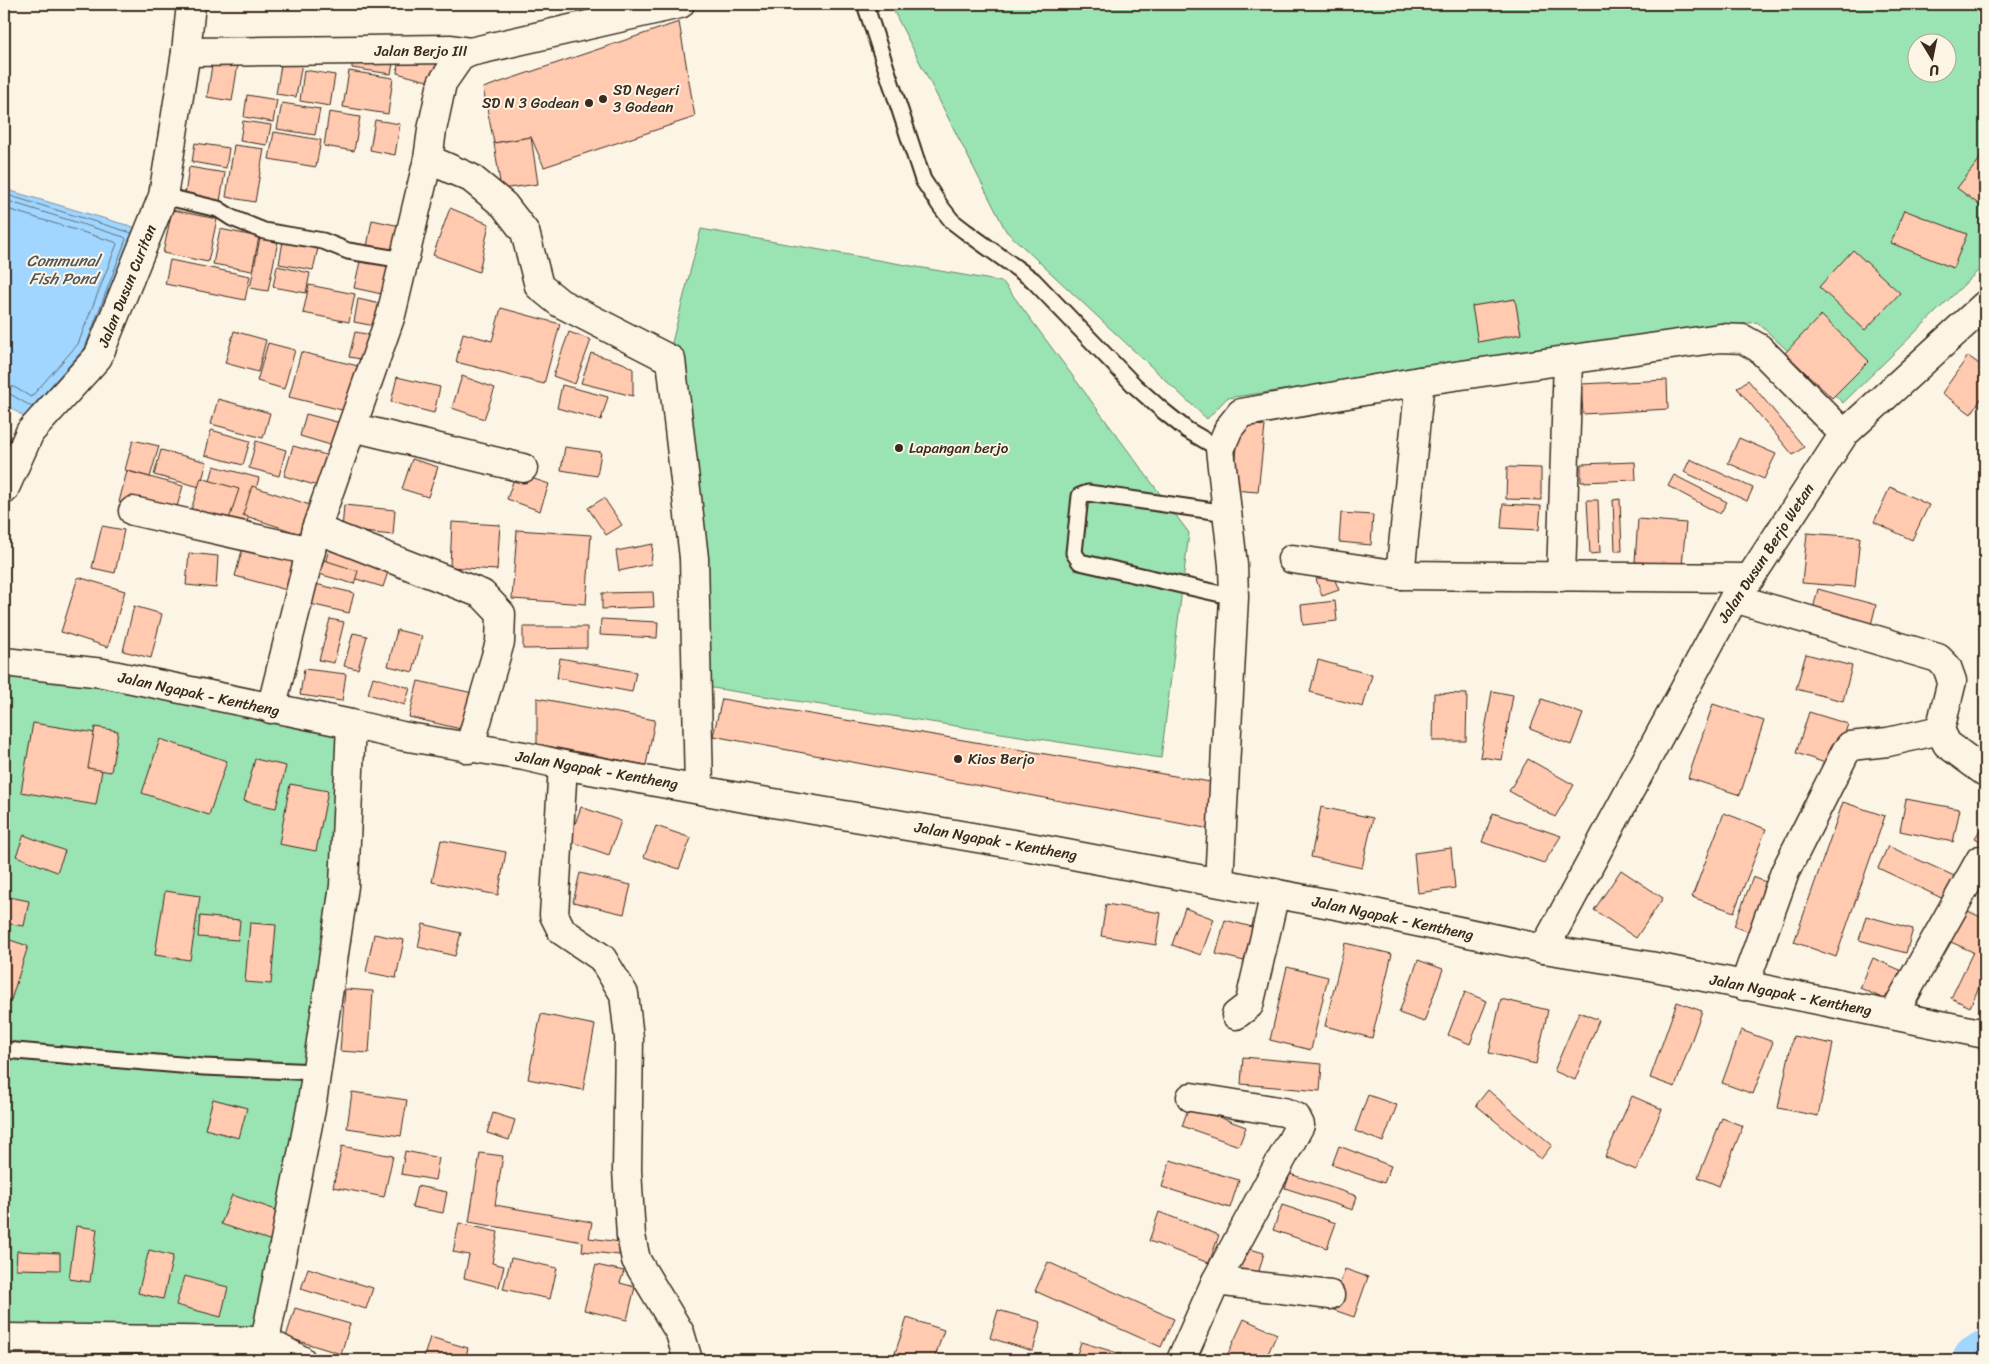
<svg xmlns="http://www.w3.org/2000/svg" width="1989" height="1364" viewBox="0 0 1989 1364" font-family="Sriracha,sans-serif">
	<rect width="100%" height="100%" fill="#fcf5e5"/>
	<filter id="ink" filterUnits="userSpaceOnUse"><feTurbulence type="fractalNoise" baseFrequency=".02" numOctaves="2"/><feDisplacementMap in="SourceGraphic" scale="10" xChannelSelector="R" yChannelSelector="G"/><feConvolveMatrix kernelMatrix="1 2 1 2 8 2 1 2 1" color-interpolation-filters="sRGB"/></filter>
	<g filter="url(#ink)">
		<g fill="#9ae3b2" stroke="#6a8668" fill-rule="evenodd">
			<path d="M890,4H1985V264L1843,403L1757,322L1227,398L1207,419L1006,231ZM1916,42H1946V72H1916Z"/>
			<polygon points="701,229 1003,282 1189,533 1161,758 687,684 667,362"/>
			<polygon points="14,663 351,724 344,886 265,1341 4,1346 4,702"/>
		</g>
		<polygon fill="#a0d6ff" stroke="#7891a5" points="4,189 140,229 94,354 33,423 4,403"/>
		<g fill="none" stroke-linecap="round" stroke-linejoin="round">
			<g stroke="#636f78" stroke-width="1">
				<polyline points="4,194 132,233"/>
				<polyline points="4,200 124,237 126,239 85,348 32,407 10,394 4,393"/>
				<polyline points="4,208 115,242 117,244 78,344 31,397 14,387 4,385"/>
			</g>
			<polyline stroke="#a0d6ff" stroke-width="49" points="1977,1360 1985,1355"/>
		</g>
		<g fill="#ffcaaf" stroke="#3b2a1e">
			<polygon points="679,22 695,117 544,167 531,137 494,143 483,88"/>
			<polygon points="450,51 427,81 397,73 399,53"/>
			<polygon points="395,53 391,74 352,68 352,57"/>
			<polygon points="213,59 238,64 232,101 207,97"/>
			<polygon points="282,59 302,63 296,97 276,94"/>
			<polygon points="304,70 335,75 330,106 300,101"/>
			<polygon points="349,71 393,78 388,114 343,107"/>
			<polygon points="247,95 277,100 273,122 244,117"/>
			<polygon points="282,103 320,109 315,135 277,129"/>
			<polygon points="329,112 360,117 354,151 324,146"/>
			<polygon points="375,120 400,124 395,155 370,150"/>
			<polygon points="243,121 271,125 267,145 240,141"/>
			<polygon points="274,132 321,140 316,167 269,159"/>
			<polygon points="531,137 538,184 501,189 494,143"/>
			<polygon points="195,143 229,148 226,168 192,162"/>
			<polygon points="234,145 264,149 255,202 226,197"/>
			<polygon points="1984,154 1985,155 1985,209 1957,188"/>
			<polygon points="189,167 225,173 220,201 185,195"/>
			<polygon points="450,208 489,224 479,272 433,255"/>
			<polygon points="172,210 217,219 208,262 163,253"/>
			<polygon points="1904,210 1967,234 1953,268 1891,243"/>
			<polygon points="372,220 405,227 399,259 366,252"/>
			<polygon points="220,229 259,237 252,271 213,264"/>
			<polygon points="260,238 278,241 268,291 250,288"/>
			<polygon points="283,241 318,248 313,270 279,264"/>
			<polygon points="1853,250 1900,293 1865,330 1819,287"/>
			<polygon points="361,257 397,264 391,296 354,288"/>
			<polygon points="170,260 250,276 245,300 165,284"/>
			<polygon points="277,266 310,273 306,293 273,287"/>
			<polygon points="309,285 355,294 349,322 303,313"/>
			<polygon points="358,299 385,305 375,326 354,322"/>
			<polygon points="1515,299 1521,334 1478,342 1472,306"/>
			<polygon points="501,308 560,324 544,384 456,362 463,333 492,341"/>
			<polygon points="1821,315 1869,361 1832,398 1785,353"/>
			<polygon points="234,331 266,340 258,372 225,363"/>
			<polygon points="355,332 372,335 361,359 349,357"/>
			<polygon points="569,332 591,340 575,384 553,376"/>
			<polygon points="268,343 295,350 284,389 257,381"/>
			<polygon points="301,352 362,367 346,411 289,397"/>
			<polygon points="591,353 623,363 633,369 633,396 581,383"/>
			<polygon points="1968,356 1985,368 1985,393 1971,414 1942,393"/>
			<polygon points="462,376 495,388 484,419 452,408"/>
			<polygon points="397,377 440,387 434,413 391,402"/>
			<polygon points="1667,380 1668,409 1583,414 1581,384"/>
			<polygon points="1748,380 1804,447 1793,455 1737,388"/>
			<polygon points="562,385 608,397 601,420 557,408"/>
			<polygon points="218,399 270,413 263,438 211,424"/>
			<polygon points="306,414 341,423 334,446 300,436"/>
			<polygon points="1240,423 1265,426 1258,492 1232,490"/>
			<polygon points="211,430 250,441 243,465 205,455"/>
			<polygon points="1739,438 1776,454 1764,479 1728,463"/>
			<polygon points="133,440 159,446 150,477 125,470"/>
			<polygon points="256,441 286,450 279,476 249,468"/>
			<polygon points="293,446 330,456 321,487 284,476"/>
			<polygon points="565,447 601,452 597,476 561,470"/>
			<polygon points="161,450 207,462 200,487 154,475"/>
			<polygon points="412,459 438,467 428,497 402,489"/>
			<polygon points="1690,459 1753,488 1747,501 1684,472"/>
			<polygon points="1635,462 1636,480 1581,482 1581,464"/>
			<polygon points="214,466 259,478 246,526 201,514"/>
			<polygon points="1507,467 1541,468 1541,500 1506,499"/>
			<polygon points="127,471 183,486 174,517 119,502"/>
			<polygon points="516,473 549,484 540,511 507,499"/>
			<polygon points="1674,475 1727,502 1720,514 1668,486"/>
			<polygon points="201,478 239,489 227,525 190,513"/>
			<polygon points="252,486 313,506 303,535 243,515"/>
			<polygon points="1890,487 1929,505 1912,540 1874,522"/>
			<polygon points="604,498 622,525 606,535 588,508"/>
			<polygon points="1620,499 1622,551 1615,551 1613,500"/>
			<polygon points="1587,500 1598,500 1600,553 1590,554"/>
			<polygon points="1503,504 1541,506 1539,530 1501,528"/>
			<polygon points="344,505 395,510 393,535 342,530"/>
			<polygon points="1341,513 1373,515 1371,545 1339,542"/>
			<polygon points="1638,519 1686,523 1682,565 1635,562"/>
			<polygon points="452,522 500,525 497,570 450,567"/>
			<polygon points="102,526 124,530 115,573 92,568"/>
			<polygon points="517,530 591,535 586,604 512,599"/>
			<polygon points="1807,533 1860,537 1855,587 1802,583"/>
			<polygon points="653,544 651,564 619,571 616,551"/>
			<polygon points="243,547 295,561 287,590 235,576"/>
			<polygon points="329,550 389,569 383,587 323,569"/>
			<polygon points="189,553 218,556 216,588 186,585"/>
			<polygon points="324,560 358,571 354,584 319,574"/>
			<polygon points="1332,573 1339,590 1322,596 1316,579"/>
			<polygon points="78,577 125,591 108,647 61,632"/>
			<polygon points="315,584 354,593 349,613 310,604"/>
			<polygon points="1818,589 1876,605 1870,629 1812,613"/>
			<polygon points="653,592 654,607 602,609 602,593"/>
			<polygon points="1335,601 1337,621 1303,625 1301,605"/>
			<polygon points="134,606 162,614 151,658 123,651"/>
			<polygon points="330,619 344,622 334,663 319,660"/>
			<polygon points="601,619 658,622 657,638 600,635"/>
			<polygon points="523,627 587,627 587,648 523,649"/>
			<polygon points="397,630 422,636 413,672 388,666"/>
			<polygon points="353,633 367,636 358,669 344,666"/>
			<polygon points="1806,654 1852,666 1843,701 1796,689"/>
			<polygon points="560,658 636,672 632,692 557,678"/>
			<polygon points="1318,660 1372,675 1363,707 1310,692"/>
			<polygon points="304,669 346,674 342,701 300,695"/>
			<polygon points="373,677 410,688 405,705 368,694"/>
			<polygon points="418,681 473,693 465,730 409,717"/>
			<polygon points="1492,691 1513,695 1502,760 1480,757"/>
			<polygon points="1434,693 1467,694 1466,741 1433,741"/>
			<polygon points="537,698 655,720 646,765 537,744"/>
			<polygon points="722,699 1216,783 1210,829 713,736"/>
			<polygon points="1542,699 1583,714 1571,745 1530,729"/>
			<polygon points="1713,704 1764,721 1740,795 1688,778"/>
			<polygon points="1809,712 1848,724 1834,766 1796,753"/>
			<polygon points="33,723 108,735 96,805 21,792"/>
			<polygon points="95,727 118,731 111,772 88,768"/>
			<polygon points="160,739 227,761 209,815 142,793"/>
			<polygon points="255,759 286,766 276,808 244,801"/>
			<polygon points="1528,759 1574,785 1555,817 1509,791"/>
			<polygon points="290,784 328,791 316,851 279,844"/>
			<polygon points="1906,799 1960,809 1953,842 1900,831"/>
			<polygon points="1843,802 1885,816 1836,957 1794,942"/>
			<polygon points="581,807 621,821 609,855 569,841"/>
			<polygon points="1321,807 1373,818 1362,868 1311,857"/>
			<polygon points="1493,813 1561,836 1544,863 1482,842"/>
			<polygon points="1724,813 1766,829 1734,912 1692,897"/>
			<polygon points="1985,822 1985,844 1975,838"/>
			<polygon points="656,826 691,838 679,869 644,857"/>
			<polygon points="24,835 65,851 57,872 16,856"/>
			<polygon points="441,840 506,852 498,895 432,882"/>
			<polygon points="1888,846 1961,879 1950,902 1878,868"/>
			<polygon points="1451,848 1455,888 1418,893 1414,853"/>
			<polygon points="1621,870 1663,898 1636,938 1594,910"/>
			<polygon points="580,873 631,885 624,914 573,902"/>
			<polygon points="1753,877 1776,886 1757,935 1734,926"/>
			<polygon points="165,891 200,896 190,960 155,955"/>
			<polygon points="4,896 29,901 24,926 4,923"/>
			<polygon points="1106,904 1161,913 1156,945 1101,936"/>
			<polygon points="1957,906 1985,919 1985,974 1970,1007 1951,998 1973,952 1942,938"/>
			<polygon points="1185,908 1214,919 1201,955 1172,945"/>
			<polygon points="200,916 240,920 238,940 198,937"/>
			<polygon points="1866,916 1913,929 1906,953 1859,940"/>
			<polygon points="1225,920 1264,930 1256,964 1216,954"/>
			<polygon points="250,923 276,925 271,984 245,982"/>
			<polygon points="423,924 461,933 455,956 418,947"/>
			<polygon points="374,934 404,940 396,978 366,972"/>
			<polygon points="4,938 28,946 11,1000 4,998"/>
			<polygon points="1345,943 1392,954 1372,1038 1325,1026"/>
			<polygon points="1873,958 1909,974 1895,1004 1860,988"/>
			<polygon points="1418,960 1443,969 1424,1022 1399,1013"/>
			<polygon points="1287,967 1328,977 1311,1050 1270,1040"/>
			<polygon points="345,989 373,991 369,1053 340,1051"/>
			<polygon points="1465,992 1487,1001 1470,1044 1448,1035"/>
			<polygon points="1501,999 1548,1010 1536,1064 1489,1053"/>
			<polygon points="1677,1002 1702,1011 1675,1087 1650,1078"/>
			<polygon points="1579,1012 1599,1020 1575,1080 1554,1071"/>
			<polygon points="541,1014 595,1025 583,1090 528,1079"/>
			<polygon points="1741,1030 1773,1042 1753,1094 1722,1083"/>
			<polygon points="1793,1036 1833,1044 1818,1116 1778,1108"/>
			<polygon points="1243,1057 1322,1064 1320,1091 1241,1084"/>
			<polygon points="1488,1090 1552,1145 1541,1159 1476,1105"/>
			<polygon points="352,1092 407,1100 401,1136 347,1128"/>
			<polygon points="1368,1095 1397,1105 1383,1142 1355,1131"/>
			<polygon points="1632,1096 1662,1109 1636,1170 1605,1157"/>
			<polygon points="213,1099 247,1108 239,1138 205,1129"/>
			<polygon points="1189,1106 1246,1127 1239,1146 1182,1126"/>
			<polygon points="493,1113 515,1120 509,1140 487,1133"/>
			<polygon points="1722,1118 1743,1126 1719,1186 1698,1177"/>
			<polygon points="342,1146 393,1156 384,1197 333,1187"/>
			<polygon points="1339,1146 1391,1166 1384,1183 1332,1165"/>
			<polygon points="405,1151 439,1158 435,1180 401,1174"/>
			<polygon points="480,1153 503,1156 495,1205 592,1222 589,1238 621,1242 619,1255 582,1251 583,1242 469,1222"/>
			<polygon points="1170,1160 1239,1180 1230,1208 1162,1187"/>
			<polygon points="1290,1174 1357,1196 1353,1210 1285,1188"/>
			<polygon points="417,1186 447,1192 443,1213 412,1207"/>
			<polygon points="232,1195 282,1212 272,1241 221,1224"/>
			<polygon points="1282,1205 1336,1223 1327,1248 1273,1230"/>
			<polygon points="1159,1212 1219,1235 1209,1263 1149,1241"/>
			<polygon points="459,1223 498,1232 492,1263 504,1266 499,1287 464,1278 469,1255 453,1252"/>
			<polygon points="76,1226 97,1229 90,1282 69,1279"/>
			<polygon points="1243,1247 1264,1253 1256,1282 1234,1276"/>
			<polygon points="149,1250 173,1256 163,1299 138,1293"/>
			<polygon points="17,1251 60,1253 60,1270 16,1269"/>
			<polygon points="511,1258 557,1268 550,1299 503,1289"/>
			<polygon points="1048,1262 1174,1319 1161,1347 1035,1291"/>
			<polygon points="596,1265 624,1271 620,1283 635,1287 627,1320 584,1310"/>
			<polygon points="308,1268 373,1288 366,1309 301,1289"/>
			<polygon points="1345,1269 1368,1277 1354,1317 1331,1309"/>
			<polygon points="184,1276 228,1287 221,1317 176,1305"/>
			<polygon points="295,1308 350,1324 341,1354 286,1337"/>
			<polygon points="998,1310 1041,1322 1033,1351 990,1338"/>
			<polygon points="907,1318 944,1330 934,1360 917,1360 895,1353"/>
			<polygon points="1244,1319 1277,1334 1265,1360 1225,1360"/>
			<polygon points="430,1337 468,1348 465,1360 423,1360"/>
			<polygon points="1081,1342 1121,1354 1119,1360 1075,1360"/>
			<polygon points="27,1345 63,1345 63,1360 28,1360"/>
		</g>
		<g fill="none" stroke-linecap="round" stroke-linejoin="round">
			<g stroke="#3b2a1e" stroke-width="19">
				<g id="lane">
					<polyline points="865,4 923,180 941,207 952,221 965,231 1033,280 1134,385 1162,410 1187,430 1220,449"/>
					<polyline points="163,196 218,209 232,218 264,231 323,241 348,251 404,260"/>
					<polyline points="1227,513 1088,493 1080,496 1074,553 1080,562 1234,597"/>
					<polyline points="4,1050 204,1067 316,1072"/>
				</g>
			</g>
			<g stroke="#3b2a1e" stroke-width="31">
				<g id="street">
					<polyline points="186,52 451,49 470,52 680,4"/>
					<polyline points="428,159 471,178 504,205 525,232 539,286 560,303 671,360 694,558 699,789"/>
					<polyline points="352,427 523,468"/>
					<polyline points="4,490 30,432 98,357 163,196 186,52 191,4"/>
					<polyline points="133,511 311,551"/>
					<polyline points="316,529 482,594 501,614 500,642 469,749"/>
					<polyline points="1292,559 1400,575 1750,578"/>
					<polyline points="1400,575 1420,381"/>
					<polyline points="1561,577 1568,360"/>
					<polyline points="1734,598 1938,658 1947,667 1952,681 1940,730 1947,744 1985,772"/>
					<polyline points="271,709 316,529 391,315 428,159 432,130 442,83 460,57 470,52"/>
					<polyline points="563,765 554,915 562,931 602,958 624,994 629,1038 627,1170 631,1236 636,1260 680,1333 688,1360"/>
					<polyline points="1219,882 1234,597 1233,565 1220,449 1229,428 1241,413 1420,381 1720,338 1743,339 1759,348 1844,434"/>
					<polyline points="1544,949 1734,598 1750,578 1844,434 1985,305"/>
					<polyline points="1744,986 1785,872 1846,751 1850,746 1888,742 1940,730"/>
					<polyline points="1236,1015 1249,1005 1251,997 1275,893"/>
					<polyline points="1893,1015 1980,860"/>
					<polyline points="1216,1281 1330,1295"/>
					<polyline points="4,1338 265,1341 301,1360"/>
					<polyline points="265,1341 311,1109 344,886 351,724"/>
					<polyline points="1181,1360 1216,1281 1300,1125 1296,1117 1284,1112 1191,1097"/>
				</g>
			</g>
			<g stroke="#3b2a1e" stroke-width="31">
				<polyline id="primary" points="4,662 103,673 351,724 402,736 524,756 563,765 727,795 1030,847 1341,906 1544,949 1650,966 1985,1034"/>
			</g>
			<use href="#lane" stroke="#fcf5e5" stroke-width="15"/>
			<use href="#street" stroke="#fcf5e5" stroke-width="28"/>
			<use href="#primary" stroke="#fcf5e5" stroke-width="28"/>
		</g>
	</g>
	<g fill="#3b2a1e" stroke="#fcf5e5" stroke-width="2">
		<circle cx="603" cy="99" r="5"/>
		<circle cx="589" cy="103" r="5"/>
		<circle cx="899" cy="448" r="5"/>
		<circle cx="958" cy="759" r="5"/>
	</g>
	<g text-anchor="middle" stroke-width="4" stroke-linejoin="round" paint-order="stroke">
		<g font-size="15" fill="#3b2a1e" stroke="#fcf5e5">
			<text x="421" y="56">Jalan Berjo III</text>
			<text transform="translate(127 286) rotate(-68)" y="5">Jalan Dusun Curitan</text>
			<text transform="translate(1766 553) rotate(-57)" y="5">Jalan Dusun Berjo Wetan</text>
			<text transform="translate(199 694) rotate(12)" y="5">Jalan Ngapak - Kentheng</text>
			<text transform="translate(597 770) rotate(10)" y="5">Jalan Ngapak - Kentheng</text>
			<text transform="translate(996 841) rotate(10)" y="5">Jalan Ngapak - Kentheng</text>
			<text transform="translate(1393 918) rotate(12)" y="5">Jalan Ngapak - Kentheng</text>
			<text transform="translate(1791 995) rotate(11)" y="5">Jalan Ngapak - Kentheng</text>
		</g>
		<g font-size="15" fill="#3b2a1e" stroke="#fcf5e5" text-anchor="start">
			<text x="613" y="95">SD Negeri<tspan x="613" dy="17">3 Godean</tspan></text>
			<text x="579" y="108" text-anchor="end">SD N 3 Godean</text>
			<text x="909" y="453">Lapangan berjo</text>
			<text x="968" y="764">Kios Berjo</text>
		</g>
		<g font-size="16" font-style="italic" fill="#545556" stroke="#fcf5e5">
			<text x="63" y="266">Communal<tspan x="63" dy="18">Fish Pond</tspan></text>
		</g>
	</g>
	<rect width="1989" height="1364" fill="none" stroke="#fcf5e5" stroke-width="20"/>
	<rect x="10" y="10" width="1969" height="1344" fill="none" stroke="#3b2a1e" stroke-width="2" filter="url(#ink)"/>
	<g transform="translate(1932 58) rotate(170)"><circle r="24" fill="#fcf5e5" stroke="#afa495"/>
	<path d="M0-4L9 19L0 12L-9 19Z" fill="#3b2a1e"/>
	<text y="-8" font-size="14" font-weight="bold" text-anchor="middle" fill="#3b2a1e">U</text>
	</g>
</svg>
